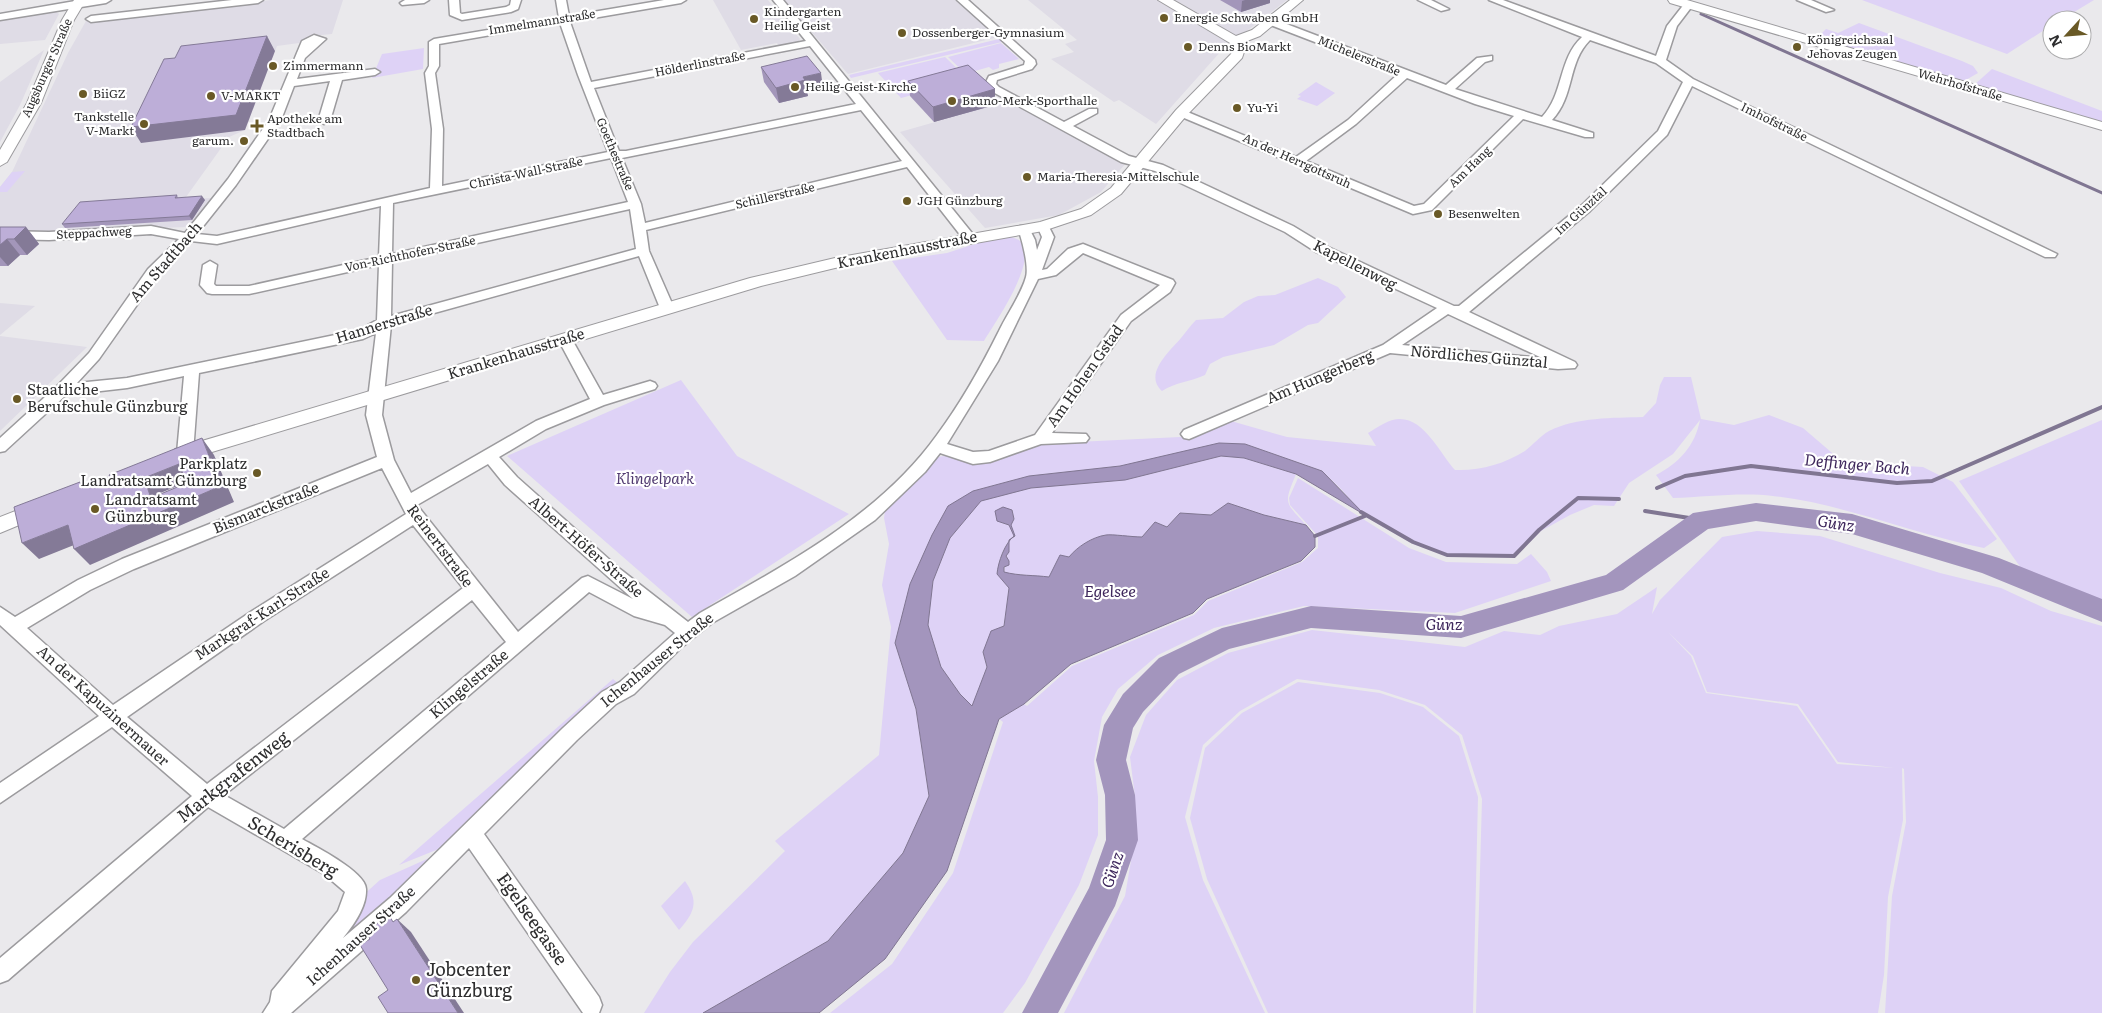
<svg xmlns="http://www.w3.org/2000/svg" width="2102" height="1013" viewBox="0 0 2102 1013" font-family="Literata,serif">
	<rect width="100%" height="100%" fill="#eae9ec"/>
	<g fill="#dfdce6">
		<polygon points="271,0 343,0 332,34 311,36 299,43 277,46 245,130 229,137 186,197 186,199 213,198 197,221 188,227 26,232 0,230 0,187 12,172 68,53 86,21"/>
		<polygon points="713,0 768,0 800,39 798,42 779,46 777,43 741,50"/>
		<polygon points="784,0 955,0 998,37 848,74"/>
		<polygon points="1028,0 1287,0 1222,50 1156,124 1119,100 1114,102 1051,59 1074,52 1065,44 1077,40"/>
		<polygon points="47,11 55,11 59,14 45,40 0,44 0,20"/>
		<polygon points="44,50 20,105 0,142 0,82"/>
		<polygon points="1009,101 1126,163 1101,192 1059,215 985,228 900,132"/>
		<polygon points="0,303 35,306 0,335"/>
		<polygon points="0,336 87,347 0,431"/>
	</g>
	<g fill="#ded2f6" fill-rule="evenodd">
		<polygon points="1862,0 2094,0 2061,20 2052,20 2052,25 2007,54"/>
		<polygon points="1859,23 1962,61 1973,66 1978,73 1964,81 1816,39 1826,29 1838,33"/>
		<polygon points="999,39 1002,42 851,78 849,75"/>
		<polygon points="1001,43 1019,59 999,64 999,68 993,70 989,67 975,71 972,80 948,57"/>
		<polygon points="424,48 423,69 372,78 382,54"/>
		<polygon points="945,57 969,80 901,98 878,73"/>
		<polygon points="1992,69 2102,111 2102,122 1974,85"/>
		<polygon points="1316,82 1335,93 1317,106 1297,99 1301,96 1298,95"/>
		<polygon points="25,171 7,192 0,192 0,187 12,172"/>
		<path d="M1009,237C1053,241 994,324 984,341L947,340L892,261L947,253L990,239Z"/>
		<path d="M1318,278L1338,287L1346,297L1318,323L1308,325L1274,345L1223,357L1210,364L1205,375C1190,382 1176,382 1162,391C1143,374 1170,351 1181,338C1186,332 1190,326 1196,320L1223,318L1244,302L1258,296L1275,295Z"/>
		<path d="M1664,377H1691L1701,419L1734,425L1769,415L1782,420L1803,428L1845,464L1860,472L1905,466L1923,467L1953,482L1997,539L1984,548C1912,534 1845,504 1773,496C1742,492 1705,497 1673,498L1656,475C1679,463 1695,446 1700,420L1673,454L1629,483L1614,506L1594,505L1570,515L1541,531L1515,557L1447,556L1413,544L1364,516L1341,489L1322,471L1245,444L1120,466L1029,476L973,491L896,643L916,709L929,796L903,853L828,941L703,1013H644L670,972L693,942L785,851L775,841L879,755L891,627L882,585L889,544L884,518L885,511L937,457L945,456L971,464L1035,444L1180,437L1196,433L1224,419L1287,437L1376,446L1368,433C1378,427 1389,419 1400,419C1425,419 1441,455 1455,470C1480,471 1504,464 1525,451C1533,445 1540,436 1549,431C1577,417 1613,418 1643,417L1656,403L1660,385Z"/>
		<polygon points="681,380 737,456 849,514 692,617 507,456"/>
		<polygon points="2102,420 2102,600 2021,568 1959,481"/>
		<path d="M1221,456L1244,458L1296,474C1284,504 1284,501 1306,525L1264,515L1228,503L1211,515L1180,513L1167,527L1155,522L1142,537L1123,538L1106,535L1068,557L1049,577L1004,573L1009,540L1015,536L1010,525L1014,519L1012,510L1003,523L1009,525L1014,536C1005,542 998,562 997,574L1009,588L1004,627L983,652L987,667L973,707L960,694L941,667L928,625L933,581L950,538L981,501L1031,488L1125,480Z"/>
		<polygon points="1298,478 1409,548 1446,562 1517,564 1531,554 1547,572 1551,581 1455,613 1304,606 1214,628 1158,655 1118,689 1102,717 1094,761 1098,797 1098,835 1079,885 1025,983 1003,1013 830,1013 892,964 953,873 1003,722 999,719 1024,704 1027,706 1072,666 1194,615 1208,601 1302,562 1318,548 1318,536 1290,505 1289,498"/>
		<path d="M1757,531L1820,536L1940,573L2001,588L2051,611L2102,626V1013H1885L1892,896L1906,822L1904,769L1902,768L1903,820L1888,897L1884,975L1878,1013H1476L1482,799L1462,735L1425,705L1379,690L1297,679L1240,711L1203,745L1185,817L1203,880L1265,1013H1064L1125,896L1134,843L1135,797L1130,757L1146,715L1177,680L1228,653L1312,630L1465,647L1504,631L1540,635L1559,626L1617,614L1657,587L1652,614L1660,600L1722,537ZM1668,632L1693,656L1707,692L1798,704L1838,762L1895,768L1837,764L1797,706L1706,693L1691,656Z"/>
		<polygon points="613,679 619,684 451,844 399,865"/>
		<polygon points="1298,682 1380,693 1423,707 1459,736 1478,797 1473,1013 1268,1013 1207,879 1190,818 1205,748 1242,713"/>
		<polygon points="438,854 309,977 360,898 380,880"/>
		<path d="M685,881C699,901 695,912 679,930L661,906Z"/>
	</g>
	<path fill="#a395bd" stroke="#807692" d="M1219,443L1245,444L1322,471L1365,515L1296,474L1244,458L1221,456L1125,480L1031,488L981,501L950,538L933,581L928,625L941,667L960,694L972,706L987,667L983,652L991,631L1004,626L1009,588L997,574C998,562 1005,543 1014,536L1009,525L997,521L995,511L1003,507L1012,510L1014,519L1011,525L1015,536L1009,540V552L1006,556L1009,561V565L1004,567V572C1019,576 1034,575 1049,577L1060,555L1069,557C1077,547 1092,537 1106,535C1112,534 1132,537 1142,537L1155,522L1167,527L1180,513L1211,515L1228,503L1264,515L1306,525L1315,536V547L1301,561L1207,599L1193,613L1071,664L1024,704L999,719L947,871L885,959L819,1013H703L828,941L903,853L929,796L916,709L895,643L910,584L932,535L948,506L973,491L1029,476L1120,466Z"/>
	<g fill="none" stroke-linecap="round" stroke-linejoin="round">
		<polyline stroke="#807692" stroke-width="3" points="1701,14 2102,193"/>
		<g stroke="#807692" stroke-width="4">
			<polyline points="1657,488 1685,476 1751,466 1897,483 1932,481 2102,407"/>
			<polyline points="1645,511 1702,520"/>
			<polyline points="1361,512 1413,542 1447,555 1514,556 1539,530 1578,498 1619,499"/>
			<polyline points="1315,536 1365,516"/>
		</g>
		<polygon fill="#a395bd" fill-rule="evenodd" points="1756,503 1852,514 1999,558 2102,599 2102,622 1982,573 1852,534 1756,521 1708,529 1623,590 1461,638 1311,628 1229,649 1179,674 1143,712 1133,728 1126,760 1135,795 1138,840 1115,906 1058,1013 1022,1013 1089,888 1106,840 1105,795 1096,760 1104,725 1123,694 1159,658 1222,628 1311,606 1461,616 1606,575 1693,513"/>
		<g stroke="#9c9b9e" stroke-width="3">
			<g id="minor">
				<polygon points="81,0 111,0 106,3 0,20 0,14"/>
				<polygon points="232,0 263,0 258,3 91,22 86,19 91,16"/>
				<polygon points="405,0 429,0 424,3 402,5 400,3"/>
				<polygon points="449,0 459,0 460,13 462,14 506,7 510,5 511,0 521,0 518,9 511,12 462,20 450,15"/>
				<path d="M556,0H566L569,16L664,0H686L681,3L570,22L591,82L806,41L773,0H783L976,238L975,241H965L907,167L646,230L649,251L674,308L672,311L667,312L660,308L639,256L391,325L382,415L394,460L411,493L536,421L590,399L558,339L560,336H570L603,395L650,381L655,383L657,386L655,389L604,405L546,429L499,457L517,477L620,569L688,622L700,613C785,565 879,516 937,435C961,403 981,367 999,331C1007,314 1021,295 1026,277C1029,266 1022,239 1018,229L1020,226H1028L1035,240L1037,250L1042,237L1037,226L1043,222L1047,223L1054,237L1042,270L1047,269L1068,249L1083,244L1173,280L1175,283L1170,292L1131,321L1052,433L1086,434L1089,438L1086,442L1041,444L990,462L973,464L940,453L925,472L875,520L795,576L712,623L682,647L634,694L616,704L577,740L484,834L599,997L602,1005L599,1013H583L469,848L406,912L291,1013H263L270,1002L272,991L338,911L345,892L324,874L208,807L8,980L0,983V958L192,796L112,727L0,803V783L99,716L0,625V607L15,617L78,580L122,559L377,457L366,415L376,333L363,339L199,373L193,453L191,457H179L177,453L184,376L127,388L66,395L5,451L0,452V438L57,386L89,353L148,269L179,239L151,234L49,240L0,239V231L49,232L151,226L185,233L228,179L269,120L302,41L314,35L326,39L305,58L297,79L375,69L380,72L375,75L342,80L330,121L324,124L318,121L330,81L294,86L281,120L236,185L197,234L217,236L430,188L432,129L425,73L429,66V42L434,39L559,18ZM560,23L578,75L608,152L442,186L443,129L435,73L439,66V44ZM810,46L856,104L626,151H619L594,88ZM861,110L902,161L645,223L641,204L622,158ZM611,158L628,202L392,254L393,203ZM381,206L379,257L249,286H216L214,284L217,265L210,261L203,265L200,285L207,293L212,294H249L379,265L377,320L359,330L127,378L77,383L99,359L158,275L191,241L217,244ZM630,209L636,249L391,316L392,262ZM1083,253L1160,285L1121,315L1035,435L989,451L973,452L947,444L998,361L1038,279L1056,275ZM488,464L505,485L633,599L588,576L582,578L518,632L417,505ZM382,468L406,514L252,611L113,705L27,628L90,590L134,569ZM413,525L463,588L207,784L127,717L264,621ZM589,592L634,616L665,625L675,633L620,682L602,692L563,728L390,898L343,938C354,925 367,906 366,889C366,872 316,847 302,839ZM472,600L506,642L284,829L224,795Z"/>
				<path d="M957,0H968L1035,60L1036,64L1032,69L997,80L996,84L999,87L1064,122L1089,109H1097V113L1073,126L1129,156L1163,165L1293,226L1326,246L1454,306H1459L1582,205L1658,131L1683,82L1656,63L1590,40C1567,63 1575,96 1552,120L1593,133V137H1585L1523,119L1432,210L1413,214L1177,115V111H1185L1296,157L1348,120L1398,74L1268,24V20H1276L1446,85L1477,58L1492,56V60L1485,62L1455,89L1542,117C1564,94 1558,59 1582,37L1489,0H1503L1656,56L1667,26L1685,3H1691L1693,5L1677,26L1666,60L1693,79L2057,254L2055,257H2045L1692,86L1667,135L1590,211L1469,312L1575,362L1577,365L1575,368L1558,369L1390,353L1189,439L1184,438L1181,434L1184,430L1383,345L1437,308L1316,252L1285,232L1155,171L1121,162L991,91L985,84L989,76L1024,65L1025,61ZM1407,78L1475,104L1514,116L1424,204L1414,206L1306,161L1356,124ZM1448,314L1542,358L1402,345Z"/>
				<polygon points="1418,0 1431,0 1449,9 1441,11"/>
				<polygon points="1797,0 1811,0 1834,10 1826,12"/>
			</g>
		</g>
		<g stroke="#9c9b9e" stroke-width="2">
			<g id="tertiary">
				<polygon points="74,0 86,0 74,20 41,103 7,162 0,166 0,150 27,103 62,20"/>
				<polygon points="1158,0 1173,0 1236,36 1252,30 1290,0 1303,0 1260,36 1242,43 1245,49 1242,58 1186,116 1121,194 1091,215 1043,231 835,268 761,286 182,461 175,459 172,454 175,449 750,278 835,258 1040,222 1081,209 1111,188 1176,110 1231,54 1233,49 1230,43"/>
				<polygon points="1668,0 1687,0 2102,122 2102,130 1670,3"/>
				<polygon points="41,501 48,503 51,508 48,513 0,533 0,517"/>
			</g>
		</g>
		<use href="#minor" fill="#fff" fill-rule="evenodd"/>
		<use href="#tertiary" fill="#fff" fill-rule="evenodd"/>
	</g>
	<g fill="#a396ba">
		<polygon points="1220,0 1270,0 1270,3 1241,12"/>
		<polygon points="761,67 823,88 807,92 808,96 779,103 764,82"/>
		<polygon points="908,81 995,89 995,105 934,122 910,96"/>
		<polygon points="177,195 178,198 205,200 192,220 65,228 62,224"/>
		<polygon points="0,227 26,227 39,244 27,255 20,255 8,266 0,266"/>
	</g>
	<g fill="#847a97">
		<polygon points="1245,0 1270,0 1270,3 1241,12 1242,1"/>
		<polygon points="267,36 275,51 245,130 141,143 131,127"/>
		<polygon points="821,73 823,88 807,92 808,96 779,103 776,88 803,77"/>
		<polygon points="995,89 995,105 934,122 933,107"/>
		<polygon points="202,196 205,200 192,220 189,216"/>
		<polygon points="26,227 39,244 27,255 14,239"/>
		<polygon points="7,239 20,255 8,266 0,257 0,245"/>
		<polygon points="202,438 214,455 234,502 90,565 74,549 151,498 144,478 179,464 192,480 158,494 164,510 221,486"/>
		<polygon points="68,525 84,541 39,559 22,543"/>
		<polygon points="397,919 411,932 464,1013 458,1013"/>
	</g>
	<g fill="#bdaed8" stroke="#847a97" fill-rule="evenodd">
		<polygon points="267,36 236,115 131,127 164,59 175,58 181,46"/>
		<polygon points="807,56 821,73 803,77 805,80 776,88 761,67"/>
		<polygon points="968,65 995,89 933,107 908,81"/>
		<polygon points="177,195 175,198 202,196 189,216 62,224 80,202"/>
		<polygon points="0,227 26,227 14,239 7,239 0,245"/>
		<path d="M202,438L221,486L74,549L68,525L22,543L14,507L80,482L82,488L110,477L109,475ZM179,464L187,483L151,498L144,478Z"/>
		<polygon points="389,915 393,922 397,919 458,1013 388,1013 378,997 388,990 360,945 370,939 365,932"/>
	</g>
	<g fill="#695926" stroke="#fff" stroke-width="2">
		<circle cx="1164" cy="18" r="5"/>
		<circle cx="754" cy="19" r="5"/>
		<circle cx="902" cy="33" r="5"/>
		<circle cx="1188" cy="47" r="5"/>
		<circle cx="1797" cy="47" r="5"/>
		<circle cx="273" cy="66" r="5"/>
		<circle cx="795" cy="87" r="5"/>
		<circle cx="83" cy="94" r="5"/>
		<circle cx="211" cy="96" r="5"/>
		<circle cx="952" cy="101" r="5"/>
		<circle cx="1237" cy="108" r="5"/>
		<circle cx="144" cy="124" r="5"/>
		<path d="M254.5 118.5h5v5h5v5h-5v5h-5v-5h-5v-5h5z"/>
		<circle cx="244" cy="141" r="5"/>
		<circle cx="1027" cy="177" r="5"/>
		<circle cx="907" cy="201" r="5"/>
		<circle cx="1438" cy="214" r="5"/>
		<circle cx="17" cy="399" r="5"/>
		<circle cx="257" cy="473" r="5"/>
		<circle cx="95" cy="509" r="5"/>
		<circle cx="416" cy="980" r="5"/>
	</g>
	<g text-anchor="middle" stroke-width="4.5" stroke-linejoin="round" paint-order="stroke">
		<g font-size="12" fill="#2e2e2f" stroke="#fff" text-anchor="start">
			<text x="764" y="16">Kindergarten<tspan x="764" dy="14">Heilig Geist</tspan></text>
			<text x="1174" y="22">Energie Schwaben GmbH</text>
			<text x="912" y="37">Dossenberger-Gymnasium</text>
			<text x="1807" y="44">Königreichsaal<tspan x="1807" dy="14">Jehovas Zeugen</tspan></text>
			<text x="1198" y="51">Denns BioMarkt</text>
			<text x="283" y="70">Zimmermann</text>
			<text x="805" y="91">Heilig-Geist-Kirche</text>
			<text x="93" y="98">BiiGZ</text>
			<text x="221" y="100">V-MARKT</text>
			<text x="962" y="105">Bruno-Merk-Sporthalle</text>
			<text x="1247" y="112">Yu-Yi</text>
			<text x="134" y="121" text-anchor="end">Tankstelle<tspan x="134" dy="14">V-Markt</tspan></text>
			<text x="267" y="123">Apotheke am<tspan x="267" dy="14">Stadtbach</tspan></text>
			<text x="234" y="145" text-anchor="end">garum.</text>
			<text x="1037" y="181">Maria-Theresia-Mittelschule</text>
			<text x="917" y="205">JGH Günzburg</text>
			<text x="1448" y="218">Besenwelten</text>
		</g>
		<g font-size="12" fill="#2e2e2f" stroke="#fff">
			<text transform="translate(542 22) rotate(-9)" y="4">Immelmannstraße</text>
			<text transform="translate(1359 56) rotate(22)" y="4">Michelerstraße</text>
			<text transform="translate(700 64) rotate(-11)" y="4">Hölderlinstraße</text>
			<text transform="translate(47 68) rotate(-66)" y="4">Augsburger Straße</text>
			<text transform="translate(1960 85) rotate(16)" y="4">Wehrhofstraße</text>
			<text transform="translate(1774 122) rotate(26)" y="4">Imhofstraße</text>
			<text transform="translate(615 154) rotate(67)" y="4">Goethestraße</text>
			<text transform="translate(1297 161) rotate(24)" y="4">An der Herrgottsruh</text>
			<text transform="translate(1470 167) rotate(-44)" y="4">Am Hang</text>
			<text transform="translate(526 173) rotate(-12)" y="4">Christa-Wall-Straße</text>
			<text transform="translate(775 196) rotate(-13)" y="4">Schillerstraße</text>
			<text transform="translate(1581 211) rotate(-42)" y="4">Im Günztal</text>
			<text transform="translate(94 233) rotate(-3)" y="4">Steppachweg</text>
			<text transform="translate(410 254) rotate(-12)" y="4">Von-Richthofen-Straße</text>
		</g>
		<g font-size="15" fill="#2e2e2f" stroke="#fff">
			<text transform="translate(907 250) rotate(-11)" y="5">Krankenhausstraße</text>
			<text transform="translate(166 262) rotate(-49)" y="5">Am Stadtbach</text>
			<text transform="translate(1355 265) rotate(27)" y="5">Kapellenweg</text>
			<text transform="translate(384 324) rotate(-17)" y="5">Hannerstraße</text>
			<text transform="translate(516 354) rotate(-17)" y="5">Krankenhausstraße</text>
			<text transform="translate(1479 357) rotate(5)" y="5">Nördliches Günztal</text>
			<text transform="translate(1085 376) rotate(-55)" y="5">Am Hohen Gstad</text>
			<text transform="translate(1320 377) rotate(-23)" y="5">Am Hungerberg</text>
			<text transform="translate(266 508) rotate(-22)" y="5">Bismarckstraße</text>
			<text transform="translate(440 546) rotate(53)" y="5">Reinertstraße</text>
			<text transform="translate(586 547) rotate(41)" y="5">Albert-Höfer-Straße</text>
			<text transform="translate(262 614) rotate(-33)" y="5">Markgraf-Karl-Straße</text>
			<text transform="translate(657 660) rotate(-39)" y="5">Ichenhauser Straße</text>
			<text transform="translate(469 684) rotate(-40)" y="5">Klingelstraße</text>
			<text transform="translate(103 706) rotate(42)" y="5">An der Kapuzinermauer</text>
			<text transform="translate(361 936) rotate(-42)" y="5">Ichenhauser Straße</text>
		</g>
		<g font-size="15" fill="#2e2e2f" stroke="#fff" text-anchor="start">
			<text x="27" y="395">Staatliche<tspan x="27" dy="17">Berufschule Günzburg</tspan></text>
			<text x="247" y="469" text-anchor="end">Parkplatz<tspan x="247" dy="17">Landratsamt Günzburg</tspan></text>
			<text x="105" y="505">Landratsamt<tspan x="105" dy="17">Günzburg</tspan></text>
		</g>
		<g font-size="15" font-style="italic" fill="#503a70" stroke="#fff">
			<text x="655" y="484">Klingelpark</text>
		</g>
		<g font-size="16" font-style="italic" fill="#3e275c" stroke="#fff">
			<text transform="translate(1857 464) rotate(5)" y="6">Deffinger Bach</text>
			<text transform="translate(1836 523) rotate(9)" y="6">Günz</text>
			<text x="1110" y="597">Egelsee</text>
			<text x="1444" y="630">Günz</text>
			<text transform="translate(1112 870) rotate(-71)" y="6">Günz</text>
		</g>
		<g font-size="18" fill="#2e2e2f" stroke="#fff">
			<text transform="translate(233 777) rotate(-38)" y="6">Markgrafenweg</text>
			<text transform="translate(293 847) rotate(31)" y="6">Scherisberg</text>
			<text transform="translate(532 919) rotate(55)" y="6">Egelseegasse</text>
		</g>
		<g font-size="18" fill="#2e2e2f" stroke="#fff" text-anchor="start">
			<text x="426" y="976">Jobcenter<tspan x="426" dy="21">Günzburg</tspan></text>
		</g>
	</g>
	<g transform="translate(2067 35) rotate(244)"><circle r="24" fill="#ffffff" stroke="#ababac"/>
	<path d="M0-4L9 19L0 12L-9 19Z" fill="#695926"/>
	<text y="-8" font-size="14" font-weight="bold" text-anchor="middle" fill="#2e2e2f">N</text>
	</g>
</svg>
